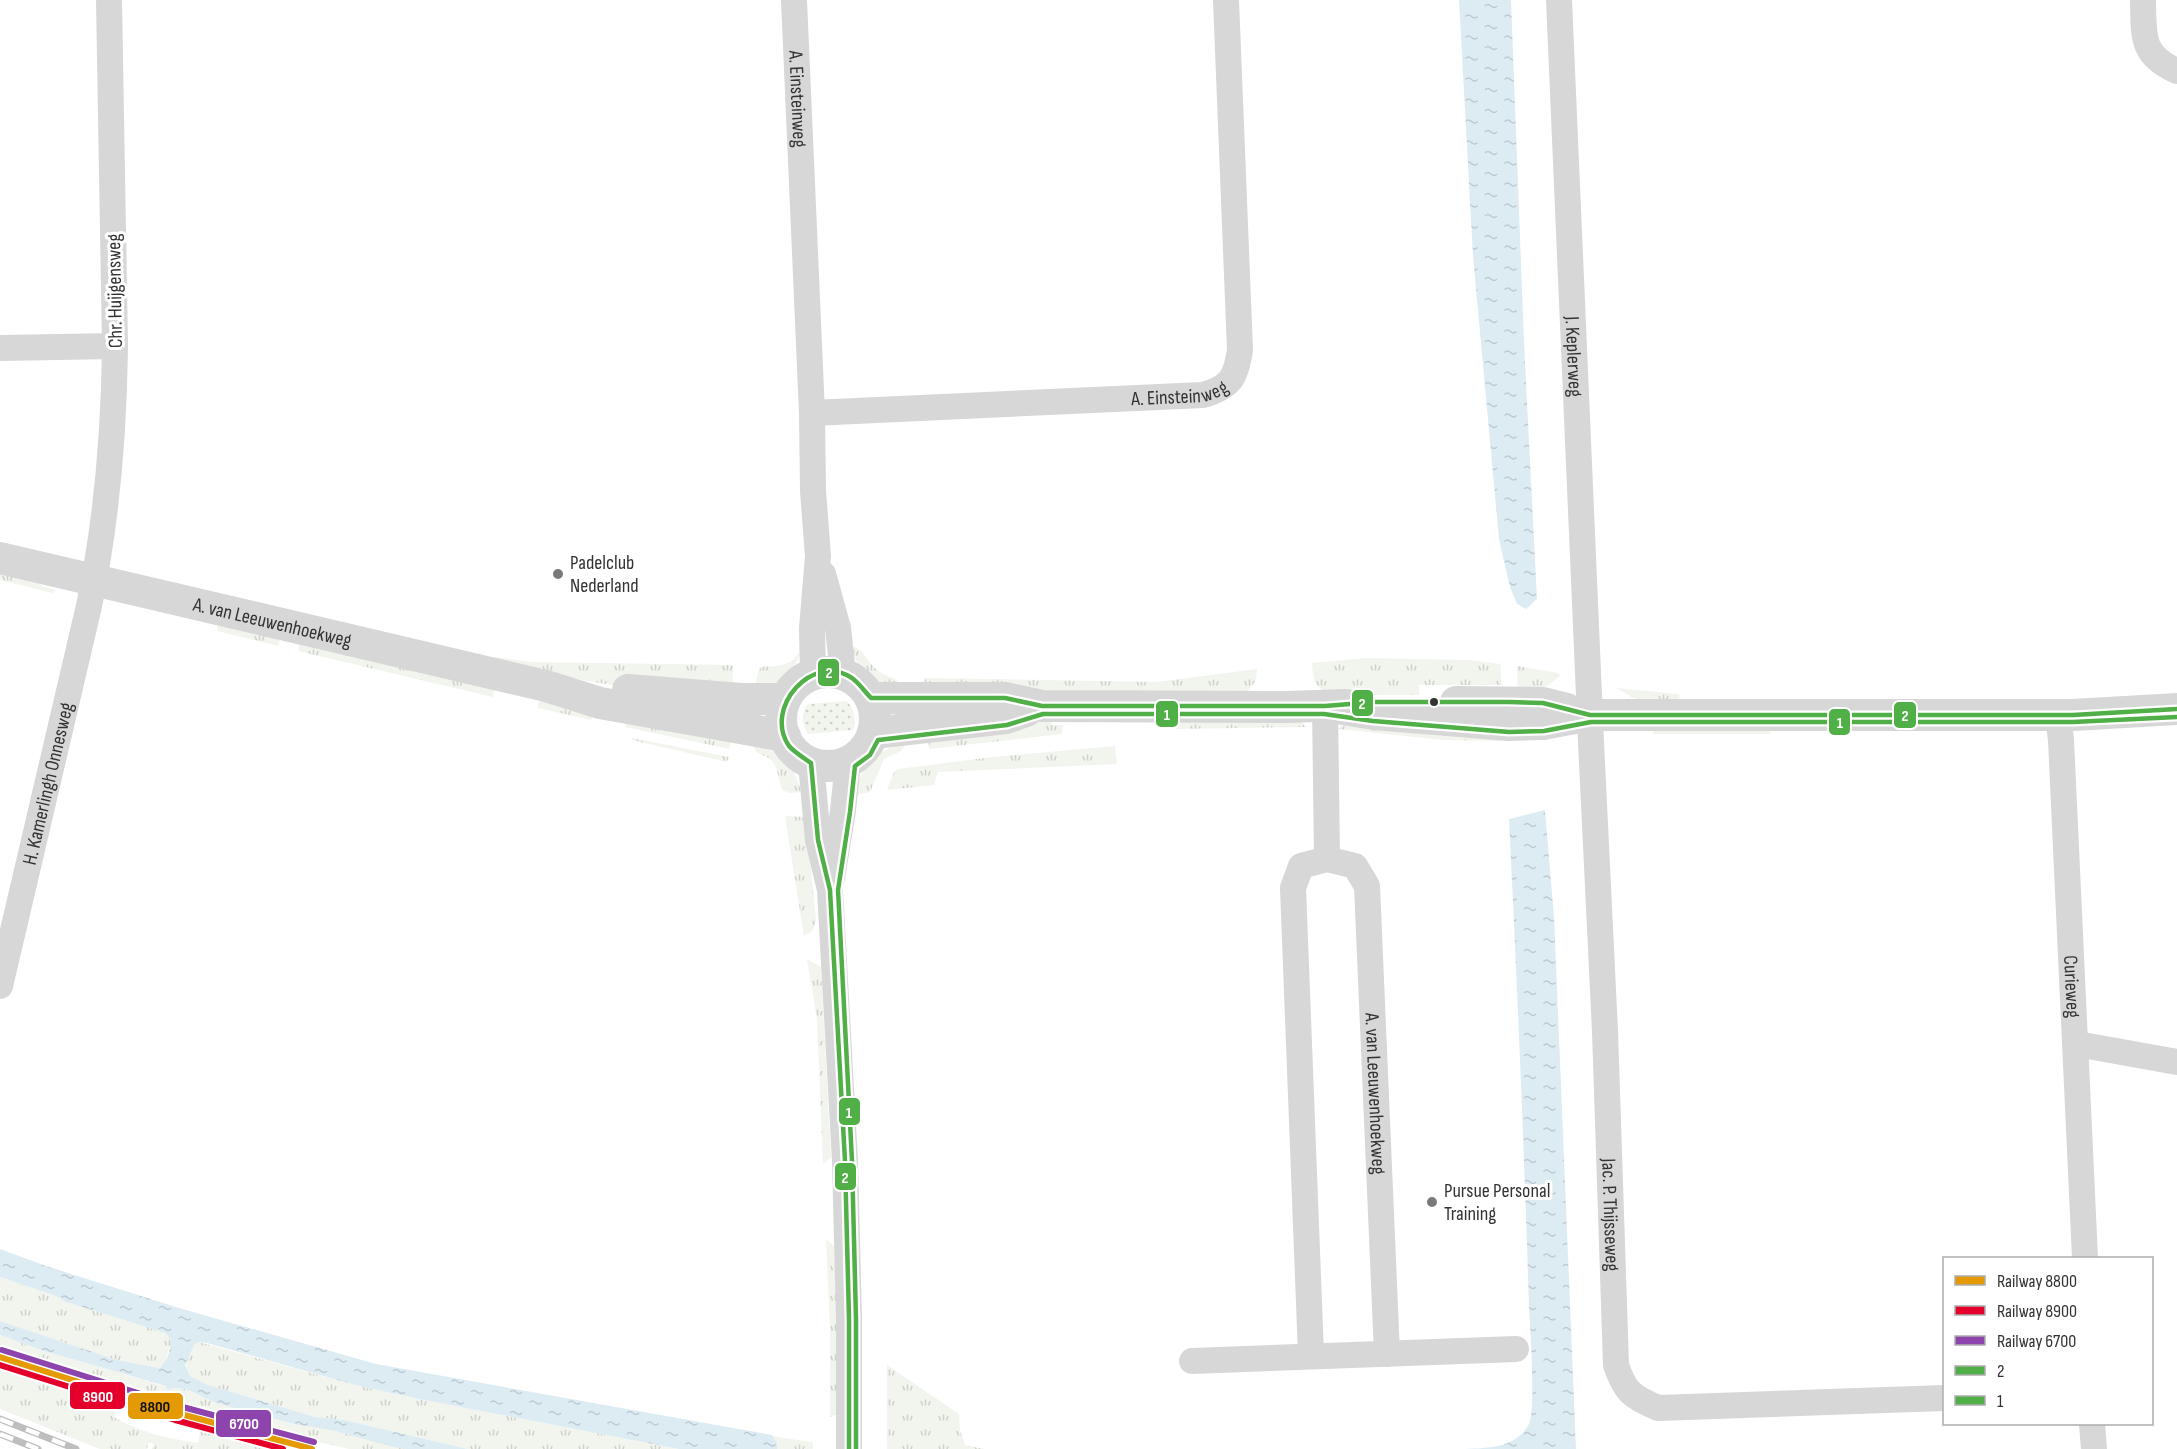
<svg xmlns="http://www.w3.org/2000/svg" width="2177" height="1449" viewBox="0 0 2177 1449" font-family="'Sofia Sans Condensed',sans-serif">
	<defs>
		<pattern id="grass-tufts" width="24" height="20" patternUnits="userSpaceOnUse" patternTransform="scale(1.5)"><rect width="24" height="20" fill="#f1f5ed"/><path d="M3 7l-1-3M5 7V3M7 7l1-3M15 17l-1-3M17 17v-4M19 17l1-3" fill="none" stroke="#cfd2cc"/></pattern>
		<pattern id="garden-dots" width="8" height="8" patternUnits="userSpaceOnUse" patternTransform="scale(1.5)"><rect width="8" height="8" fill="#f1f5ed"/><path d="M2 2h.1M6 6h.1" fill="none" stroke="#cfd2cc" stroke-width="1.8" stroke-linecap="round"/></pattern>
		<pattern id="water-ripples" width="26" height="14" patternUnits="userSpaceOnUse" patternTransform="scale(1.5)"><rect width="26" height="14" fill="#ddebf3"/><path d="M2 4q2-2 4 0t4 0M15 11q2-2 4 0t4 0" fill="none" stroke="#becad1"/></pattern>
	</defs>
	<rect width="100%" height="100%" fill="#fff"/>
	<g fill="url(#grass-tufts)">
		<polygon points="0,572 42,582 41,586 56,590 53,593 0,580"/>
		<polygon points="218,622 280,639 278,646 217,631"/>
		<polygon points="299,644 494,688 493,697 298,651"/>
		<path d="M851,646C864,649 867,661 876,669C884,677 895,676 901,685L891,688C872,680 855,667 851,646Z"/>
		<path d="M800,652C794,676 778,683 756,689C758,655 763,672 785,664C792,662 796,657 800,652Z"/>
		<polygon points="495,657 530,662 733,665 733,691 611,685 571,678 495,661"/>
		<path d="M1366,658L1468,660L1501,664V685H1419V695H1335C1316,690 1313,682 1312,663Z"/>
		<polygon points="1517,666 1558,673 1560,676 1542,690 1518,695"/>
		<polygon points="1257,669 1256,680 1247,692 925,692 924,678 1156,682"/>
		<polygon points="1616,688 1678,694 1680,697 1676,701 1638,700"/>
		<polygon points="543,698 594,710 591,720 538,708 538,703"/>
		<polygon points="627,718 731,736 730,749 625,727"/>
		<polygon points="1052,719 1051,725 1063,725 1062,734 929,749 928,736"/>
		<polygon points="1300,721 1306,727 1175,729 1173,727 1178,722"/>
		<polygon points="1345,721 1501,731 1501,741 1443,740 1339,729"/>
		<polygon points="1653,727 1770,730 1771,734 1653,734"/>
		<polygon points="632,738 729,757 727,762 632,740"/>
		<path d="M753,743C780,750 795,766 801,792L790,793L782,790L776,767L773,762L767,757L756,752Z"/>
		<path d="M904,743V747L901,751L884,759L870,792L855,795C859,769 878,748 904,743Z"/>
		<polygon points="1115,746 1117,764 938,772 934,785 887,790 894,772 898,769 993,757"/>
		<polygon points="785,816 806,817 816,921 812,931 804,936"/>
		<polygon points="807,959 821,967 831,1157 823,1164 817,1019"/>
		<polygon points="826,1239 834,1246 837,1326 837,1414 830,1417 830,1329"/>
		<polygon points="0,1277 56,1296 66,1302 167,1333 171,1344 163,1367 161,1368 117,1360 0,1321"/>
		<polygon points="0,1335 44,1351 171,1388 185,1389 216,1403 294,1424 335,1431 406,1449 349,1449 274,1432 149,1397 0,1349"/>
		<polygon points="199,1342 355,1385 419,1399 679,1449 468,1449 344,1420 315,1417 208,1385 190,1376 187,1371 186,1361 194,1345"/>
		<path d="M0,1365L45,1381L149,1413L148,1415L130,1410H116L114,1417C139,1432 169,1439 198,1443L200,1433L189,1427L171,1422L172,1419L281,1449H152L154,1444L149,1442L147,1449H100L0,1409Z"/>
		<polygon points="887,1365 959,1414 960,1430 965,1445 984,1449 887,1449"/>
		<polygon points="772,1436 810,1442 813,1443 813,1449 777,1449 777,1443"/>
	</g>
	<path fill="url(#garden-dots)" d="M846,701C855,708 856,720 853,730L808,734C801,724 801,713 808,704Z"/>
	<g fill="url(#water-ripples)">
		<polygon points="1459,0 1511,0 1524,343 1537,599 1526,609 1517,604 1510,587 1499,539 1473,256"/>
		<path d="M1545,810L1554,917L1576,1449H1461C1485,1448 1516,1449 1529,1424C1536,1408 1530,1328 1529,1306C1524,1144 1517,981 1509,819Z"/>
		<path d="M0,1249L46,1266L179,1308L376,1364L772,1435L777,1443V1449H679L419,1399L355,1385L207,1343L199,1342L194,1345L185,1365L190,1376L208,1385L315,1417L344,1420L468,1449H406L394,1447L335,1431L294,1424L216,1403L186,1389L172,1388L171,1390L166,1388V1386L44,1351L0,1335V1321L117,1360L160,1368C168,1359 175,1344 166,1333L66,1302L56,1296L0,1277Z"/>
	</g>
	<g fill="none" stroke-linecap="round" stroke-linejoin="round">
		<g stroke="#d7d7d7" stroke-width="26">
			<path id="s1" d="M794,0L812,413L813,491L818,556L812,628L813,674"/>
			<path id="s2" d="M1559,0L1591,742L1605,1031L1616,1365C1625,1392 1632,1397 1658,1408L1944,1398"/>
			<path d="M2143,0C2144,35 2140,55 2177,71"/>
			<polyline points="0,348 115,346"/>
			<path id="s3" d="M812,413L1203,395C1231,387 1236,377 1240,350L1226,0"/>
			<polyline points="823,574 838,628 843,674"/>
			<path id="s4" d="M2058,715L2061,740L2085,1258"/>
			<polyline points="811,763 818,840 830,890 845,1161 849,1319 849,1449"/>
			<path id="s5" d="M1327,859L1355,866L1367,886L1387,1354"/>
			<polyline points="832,878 843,811 848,762"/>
			<path id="s6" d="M0,986L89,606C107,520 114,434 115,346L109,0"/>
			<polyline points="2077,1044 2177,1062"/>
			<polyline points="1311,1355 1293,888 1301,866 1327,859 1325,706"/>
			<polyline points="1192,1361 1516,1349"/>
			<polyline points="2092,1424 2094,1449"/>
		</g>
		<g stroke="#d7d7d7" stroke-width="32">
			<path id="s7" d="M0,558L546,686L600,703L785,736"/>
			<circle cx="828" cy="719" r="47"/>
			<polyline points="628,690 741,699 785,699"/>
			<polyline points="871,698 1005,698 1042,706 1287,707 1346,705"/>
			<polyline points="1456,702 1543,703 1567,709"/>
			<polyline points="1325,706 1374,714 1509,725 1543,724 1590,715 2073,715 2177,709"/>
			<polyline points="873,733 1006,718 1026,711"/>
		</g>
		<g stroke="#bebebe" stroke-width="7">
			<g id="rail">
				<polyline points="0,1419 76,1449"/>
				<polyline points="0,1434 38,1449"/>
			</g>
		</g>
		<use href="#rail" stroke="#fff" stroke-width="4.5" stroke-dasharray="14" stroke-linecap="butt"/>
		<g stroke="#fff" stroke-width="9">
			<path id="bus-1" d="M849,1449V1319L845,1161L830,890L818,840L811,763C804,758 794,752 789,746C763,708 812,652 852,678C859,683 865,692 871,698H1005L1042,706H1325L1375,702H1509L1543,703L1590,715H2073L2177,709"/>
		</g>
		<g stroke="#fff" stroke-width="9">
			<polyline id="bus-2" points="856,1449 856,1319 852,1161 838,890 850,812 855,766 870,755 878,740 1007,725 1043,714 1324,714 1373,721 1509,732 1544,731 1591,722 2073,722 2177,717"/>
		</g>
		<use href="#bus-1" stroke="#50af46" stroke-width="4.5"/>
		<use href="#bus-2" stroke="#50af46" stroke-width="4.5"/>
		<g stroke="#fff" stroke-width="10">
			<polyline id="rail-1" points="0,1357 177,1413 312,1449"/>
		</g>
		<g stroke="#fff" stroke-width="10">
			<polyline id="rail-2" points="0,1365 175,1420 283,1449"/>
		</g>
		<g stroke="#fff" stroke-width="10">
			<polyline id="rail-3" points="2,1350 179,1406 314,1442"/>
		</g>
		<use href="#rail-1" stroke="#e39a05" stroke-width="6"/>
		<use href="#rail-2" stroke="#e4002b" stroke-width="6"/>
		<use href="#rail-3" stroke="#8e44ad" stroke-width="6"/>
	</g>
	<g fill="#7a7a7a" stroke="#fff" stroke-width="2">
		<circle cx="558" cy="574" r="6"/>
		<circle cx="1432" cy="1202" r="6"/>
	</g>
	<circle fill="#333" stroke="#fff" stroke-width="2" cx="1434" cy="702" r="5"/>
	<g text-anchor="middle" stroke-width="6" stroke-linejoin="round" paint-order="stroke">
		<g font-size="20" fill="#333" stroke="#fff">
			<text dy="7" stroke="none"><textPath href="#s1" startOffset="99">A. Einsteinweg</textPath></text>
			<text transform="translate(114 291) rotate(-91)" y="7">Chr. Huijgensweg</text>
			<text dy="7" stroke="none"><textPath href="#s2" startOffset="357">J. Keplerweg</textPath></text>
			<text dy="7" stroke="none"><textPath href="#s3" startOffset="368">A. Einsteinweg</textPath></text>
			<text dy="7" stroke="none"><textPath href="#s7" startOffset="280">A. van Leeuwenhoekweg</textPath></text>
			<text dy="7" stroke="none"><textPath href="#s6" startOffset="208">H. Kamerlingh Onnesweg</textPath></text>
			<text dy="7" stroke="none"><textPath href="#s4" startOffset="272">Curieweg</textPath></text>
			<text dy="7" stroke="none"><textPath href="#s5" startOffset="260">A. van Leeuwenhoekweg</textPath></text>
			<text dy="7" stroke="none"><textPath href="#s2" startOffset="1216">Jac. P. Thijsseweg</textPath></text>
		</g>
		<g font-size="20" fill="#333" stroke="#fff" text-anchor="start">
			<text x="570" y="569">Padelclub<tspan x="570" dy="23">Nederland</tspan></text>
			<text x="1444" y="1197">Pursue Personal<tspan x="1444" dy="23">Training</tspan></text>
		</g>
	</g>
	<g stroke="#fff" stroke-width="2">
		<rect x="817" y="658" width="23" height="29" rx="6" fill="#50af46"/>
		<rect x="1351" y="689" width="23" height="28" rx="6" fill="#50af46"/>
		<rect x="1155" y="700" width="24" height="28" rx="6" fill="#50af46"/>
		<rect x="1893" y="701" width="24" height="28" rx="6" fill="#50af46"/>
		<rect x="1828" y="708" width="23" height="28" rx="6" fill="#50af46"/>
		<rect x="838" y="1097" width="23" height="29" rx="6" fill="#50af46"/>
		<rect x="834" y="1162" width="23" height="29" rx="6" fill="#50af46"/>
		<rect x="69" y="1381" width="57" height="29" rx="6" fill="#e4002b"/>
		<rect x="127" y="1392" width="57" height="28" rx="6" fill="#e39a05"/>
		<rect x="215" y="1409" width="57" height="29" rx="6" fill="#8e44ad"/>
	</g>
	<g font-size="16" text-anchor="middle" font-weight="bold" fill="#fff">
		<text x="829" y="678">2</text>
		<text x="1362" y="709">2</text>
		<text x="1167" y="720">1</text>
		<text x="1905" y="721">2</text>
		<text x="1840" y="728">1</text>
		<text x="849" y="1118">1</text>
		<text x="845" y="1183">2</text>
		<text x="98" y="1402">8900</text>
		<text x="244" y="1429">6700</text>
	</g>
	<g font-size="16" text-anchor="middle" font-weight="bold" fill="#111">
		<text x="155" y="1412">8800</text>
	</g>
	<rect x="1943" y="1257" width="210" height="168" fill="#ffffff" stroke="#adadad" stroke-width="1.5"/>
	<rect x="1955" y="1276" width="30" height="9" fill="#e39a05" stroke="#adadad" stroke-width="1.5"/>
	<text x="1997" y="1287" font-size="18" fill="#333333">Railway 8800</text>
	<rect x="1955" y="1306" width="30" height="9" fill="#e4002b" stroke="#adadad" stroke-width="1.5"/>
	<text x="1997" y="1317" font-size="18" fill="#333333">Railway 8900</text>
	<rect x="1955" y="1336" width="30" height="9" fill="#8e44ad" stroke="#adadad" stroke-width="1.5"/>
	<text x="1997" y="1347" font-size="18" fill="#333333">Railway 6700</text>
	<rect x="1955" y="1366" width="30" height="9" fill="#50af46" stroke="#adadad" stroke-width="1.5"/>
	<text x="1997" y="1377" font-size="18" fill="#333333">2</text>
	<rect x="1955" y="1396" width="30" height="9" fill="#50af46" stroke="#adadad" stroke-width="1.5"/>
	<text x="1997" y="1407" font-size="18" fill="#333333">1</text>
</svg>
